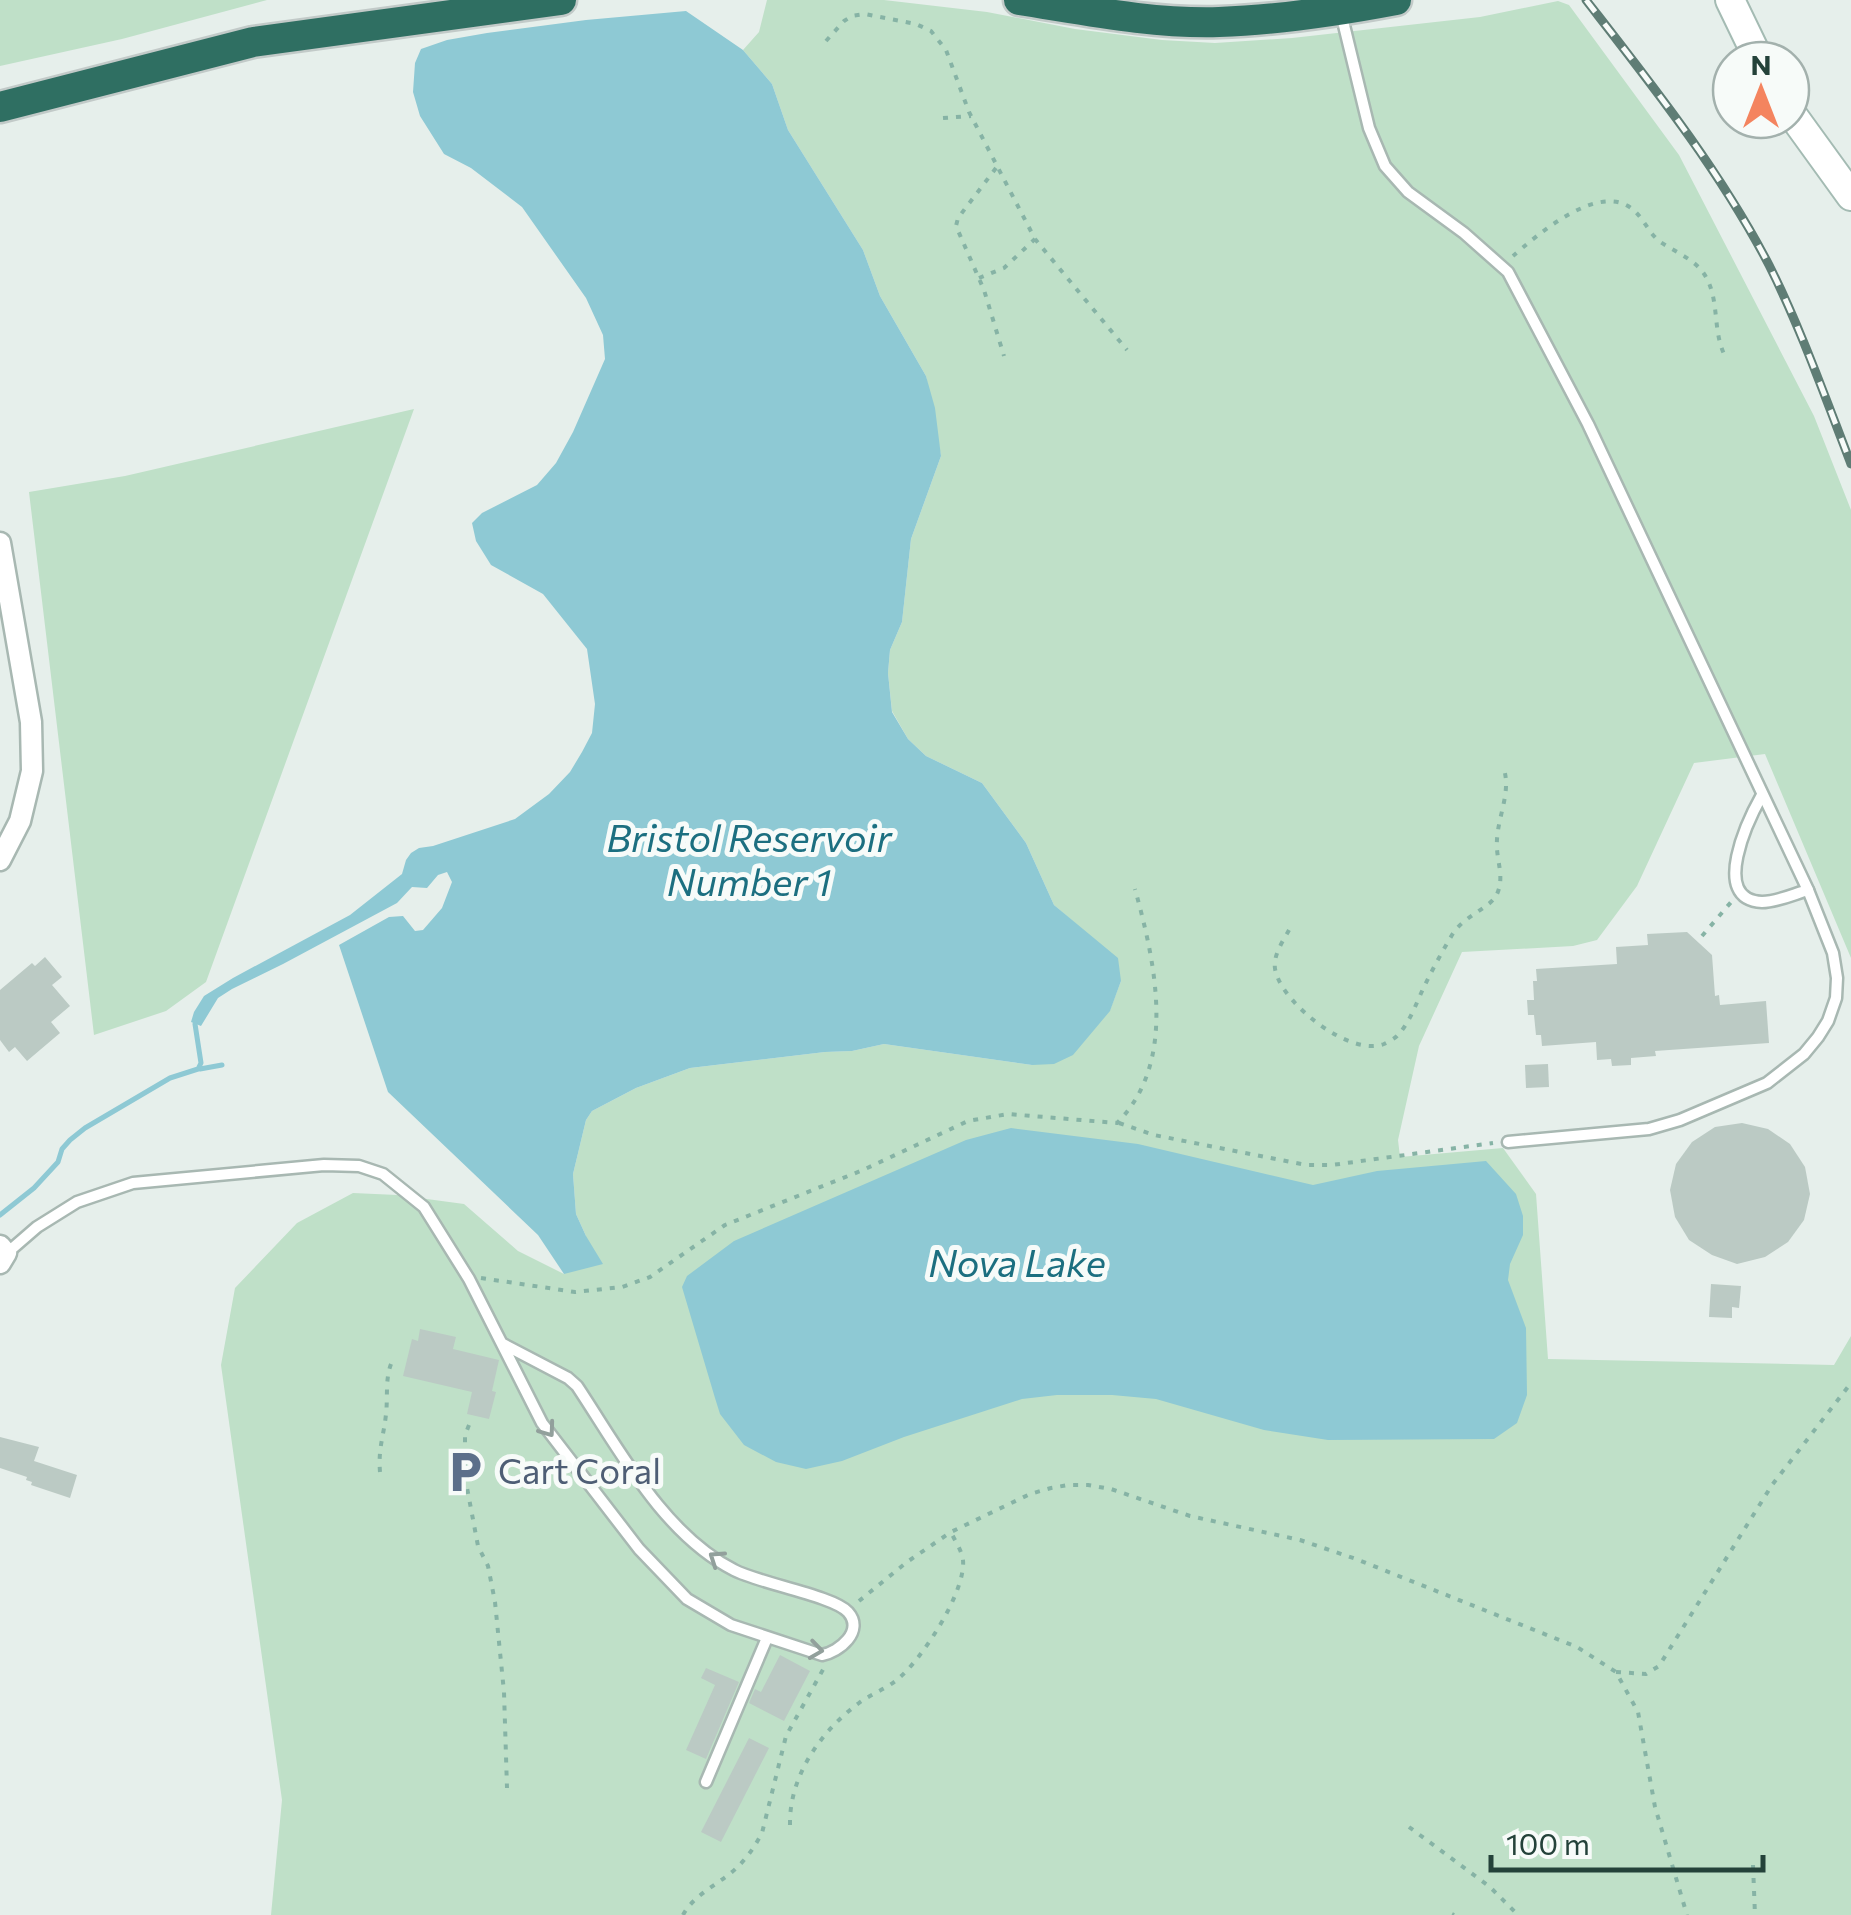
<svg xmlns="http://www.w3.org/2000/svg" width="1851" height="1915" viewBox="0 0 1851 1915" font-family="Commissioner,sans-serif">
	<rect width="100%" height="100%" fill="#e6efeb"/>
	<g fill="#bfe0c8">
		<polygon points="0,0 267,0 122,39 0,66"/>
		<polygon points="767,0 884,0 987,12 1075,29 1162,40 1215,43 1292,38 1480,17 1558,1 1569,5 1679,155 1814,416 1851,510 1851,958 1765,754 1694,763 1637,886 1597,940 1573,946 1462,952 1419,1046 1398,1140 1400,1157 1503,1148 1536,1194 1548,1359 1834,1365 1851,1336 1851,1915 271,1915 282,1800 221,1365 235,1288 297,1223 353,1193 397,1195 464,1204 518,1251 564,1274 586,1236 576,1214 573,1174 586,1120 592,1111 636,1088 690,1068 825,1052 852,1051 884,1044 1032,1065 1093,1030 1110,1010 1121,981 1082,929 1054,905 1026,843 982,783 926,756 908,739 892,711 888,673 890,650 902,622 911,539 941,456 926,376 880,296 863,250 788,130 772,84 743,50 759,32"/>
		<polygon points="414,409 206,982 166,1011 94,1035 29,492 125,476"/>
	</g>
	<g fill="#8ec9d4">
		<polygon points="686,11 743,50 772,84 788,130 863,250 880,296 926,376 935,408 941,456 911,539 902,622 890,650 888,673 892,712 908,739 926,756 982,783 1026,843 1054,905 1118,958 1121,981 1110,1011 1073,1055 1054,1064 1032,1065 884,1044 852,1051 825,1052 690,1068 636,1088 592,1111 586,1120 573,1174 576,1214 586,1236 603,1264 564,1274 538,1235 388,1092 339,945 389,917 403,916 415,931 423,930 442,908 452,882 447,872 438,875 427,888 412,887 397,903 283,964 232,989 218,998 201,1026 191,1022 194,1012 204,996 233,978 350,915 402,874 406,860 411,853 419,848 433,846 515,819 549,794 570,772 582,752 592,733 595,704 587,649 543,594 491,565 476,541 472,523 482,513 537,485 556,463 573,432 605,359 603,335 586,298 522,207 471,168 444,154 420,116 413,92 415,63 421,49 447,40 487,33 586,20"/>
		<polygon points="1011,1128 1138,1144 1313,1185 1377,1171 1486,1161 1516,1194 1523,1216 1523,1235 1510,1264 1508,1280 1526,1328 1527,1395 1517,1423 1494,1439 1328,1440 1264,1430 1156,1399 1112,1395 1057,1395 1022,1399 904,1437 842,1461 806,1469 776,1462 744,1445 720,1414 715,1398 682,1287 687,1276 734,1241 966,1140"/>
	</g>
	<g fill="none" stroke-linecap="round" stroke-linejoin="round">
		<g stroke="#8ec9d4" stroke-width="5">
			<polyline points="200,1069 222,1065"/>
			<polyline points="0,1215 34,1188 58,1162 62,1149 70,1140 85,1128 170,1078 198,1069 201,1063 195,1024"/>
		</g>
	</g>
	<g fill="#bbcac4">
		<polygon points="1687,932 1712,955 1715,996 1719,995 1720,1005 1766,1001 1769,1043 1655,1051 1656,1056 1631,1058 1631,1065 1612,1066 1611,1059 1597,1060 1596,1042 1542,1046 1541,1035 1536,1035 1534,1015 1528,1015 1527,1000 1534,1000 1533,981 1537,981 1536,969 1617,964 1616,947 1648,945 1647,934"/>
		<polygon points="45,957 62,977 52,985 70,1006 51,1022 60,1033 27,1061 15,1047 9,1052 0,1040 0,990 32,963 35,966"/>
		<polygon points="1548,1064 1549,1087 1526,1088 1525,1065"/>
		<polygon points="1742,1123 1768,1129 1790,1144 1805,1167 1810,1194 1804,1220 1788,1242 1765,1257 1737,1264 1712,1255 1689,1240 1675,1217 1670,1190 1676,1164 1692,1142 1715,1127"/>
		<polygon points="1711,1284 1741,1286 1739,1308 1732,1307 1732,1318 1709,1317"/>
		<polygon points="420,1329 456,1337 453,1349 499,1360 492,1391 496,1392 489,1419 467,1414 472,1392 403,1376 412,1339 418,1341"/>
		<polygon points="0,1437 39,1447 34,1461 77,1475 70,1498 31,1485 32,1482 26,1480 27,1477 0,1468"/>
		<polygon points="780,1655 810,1671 784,1721 749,1703 755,1689 761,1692"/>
		<polygon points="706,1668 739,1682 706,1759 686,1750 715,1685 701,1678"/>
		<polygon points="749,1738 769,1748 721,1842 701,1832"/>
	</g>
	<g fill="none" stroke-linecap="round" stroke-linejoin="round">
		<g stroke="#a8b8b2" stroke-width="15">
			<g id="lane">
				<polyline points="1341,13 1369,128 1385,166 1408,192 1464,233 1508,272 1588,424 1808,890 1833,953 1837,978 1836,998 1828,1021 1818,1037 1804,1054 1767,1083 1680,1120 1649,1129 1508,1142"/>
				<path d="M1762,795C1749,818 1709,900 1762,902C1777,902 1794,894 1808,890"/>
				<path d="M7,1253L37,1227L77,1202L133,1183L324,1165L359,1166L383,1174L424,1207L469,1279L542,1423L639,1549L687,1599L731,1625L822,1655C839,1652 865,1631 848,1612C834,1596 758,1583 734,1570C663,1534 619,1449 577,1386L568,1378L503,1344"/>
				<polyline points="706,1782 767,1638"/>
			</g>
		</g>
		<g stroke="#a8b8b2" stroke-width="25">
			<g id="street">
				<polyline points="0,543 31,722 32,771 20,821 0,860"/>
				<polyline points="0,1246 6,1253 0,1263"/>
			</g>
		</g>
		<g stroke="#a4bbb3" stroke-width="32">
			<g id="secondary">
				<polyline points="1730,0 1759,60"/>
				<polyline points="1791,113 1851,196"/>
			</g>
		</g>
		<g stroke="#c2cac8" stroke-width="35">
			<g id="highway">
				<path d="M1019,0C1084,10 1152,24 1219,22C1278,20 1338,11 1396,0"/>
				<polyline points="0,107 253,42 561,0"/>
			</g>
		</g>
		<g stroke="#86b3a5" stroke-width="4" stroke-dasharray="5 8" stroke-linecap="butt">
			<polyline points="826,41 844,21 852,16 865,14 916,24 931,31 946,50 969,112 1035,239 1127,350"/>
			<polyline points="943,118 971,116"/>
			<polyline points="996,168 958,218 956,226 984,290 1004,356"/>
			<path d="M1513,256C1537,235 1594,186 1628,206C1642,214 1647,231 1659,241C1676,253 1698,260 1707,279C1719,302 1713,330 1724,354"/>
			<polyline points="979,278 1004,268 1035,239"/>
			<path d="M1289,930C1282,943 1271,958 1276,973C1285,1005 1350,1057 1384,1044C1388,1042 1394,1039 1397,1036C1409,1024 1416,1004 1423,989C1432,970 1442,952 1452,935C1464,915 1491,908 1497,894C1504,879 1498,864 1497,849C1495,819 1513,794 1503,766"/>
			<polyline points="1702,936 1732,901"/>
			<polyline points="1119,1123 1154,1135 1306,1165 1332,1165 1493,1143"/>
			<path d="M481,1278L575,1292L622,1287L650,1277L725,1225L863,1170L968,1121L1008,1114L1117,1123C1178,1062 1155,962 1135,889"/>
			<polyline points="469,1425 465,1435 465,1477 478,1546 488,1566 495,1602 504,1692 507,1788"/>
			<path d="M380,1472C378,1448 384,1435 386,1414C388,1397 385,1380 391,1364"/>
			<polyline points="859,1601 907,1562 951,1532 1030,1494 1051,1488 1068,1485 1088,1485 1111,1489 1190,1516 1300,1540 1356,1559 1577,1647 1616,1672 1638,1712 1655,1807 1687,1915"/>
			<polyline points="1616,1672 1646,1674 1659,1666 1772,1485 1851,1383"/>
			<path d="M790,1825C789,1776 821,1731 859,1703C871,1694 886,1689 898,1679C922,1659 966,1592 963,1560C962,1551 955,1541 951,1532"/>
			<polyline points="1409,1827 1490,1887 1518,1915"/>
			<polyline points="1753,1865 1755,1915"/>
			<polyline points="1452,1914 1454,1915"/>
			<path d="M683,1915C694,1895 715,1886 732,1872C745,1861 754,1848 762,1833L786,1736L825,1666"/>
		</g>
		<use href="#lane" stroke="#fff" stroke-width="10"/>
		<use href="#street" stroke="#fff" stroke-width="20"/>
		<use href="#secondary" stroke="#fff" stroke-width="28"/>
		<use href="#highway" stroke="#2f6f62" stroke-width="30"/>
		<g stroke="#5f7d75" stroke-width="9">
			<path id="rail" d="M1586,0C1652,85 1719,169 1769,265C1801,329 1825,397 1851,464"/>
		</g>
		<use href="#rail" stroke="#f7fbf9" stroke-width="5" stroke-dasharray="15" stroke-linecap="butt"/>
	</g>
	<defs><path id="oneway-chevron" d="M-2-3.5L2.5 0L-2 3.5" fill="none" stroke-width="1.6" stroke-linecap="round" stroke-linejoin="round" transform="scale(2.5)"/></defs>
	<g stroke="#92a09c">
		<use href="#oneway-chevron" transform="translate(548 1430) rotate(54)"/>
		<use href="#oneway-chevron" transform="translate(716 1558) rotate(-146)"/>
		<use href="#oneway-chevron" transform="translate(816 1650) rotate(8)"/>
	</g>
	<defs>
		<g id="parking-bare" transform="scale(3.45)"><path d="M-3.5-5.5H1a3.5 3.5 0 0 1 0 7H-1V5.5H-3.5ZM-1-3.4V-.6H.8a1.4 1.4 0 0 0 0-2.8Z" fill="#5c6f8a" stroke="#f7fbf9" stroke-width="2.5" paint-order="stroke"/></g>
	</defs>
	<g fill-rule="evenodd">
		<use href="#parking-bare" x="465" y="1472"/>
	</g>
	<g text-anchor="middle" stroke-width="10" stroke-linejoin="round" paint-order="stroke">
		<g font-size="35" fill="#4e5e75" stroke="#f7fbf9" text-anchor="start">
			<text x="498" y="1484">Cart Coral</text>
		</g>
		<g font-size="38" font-style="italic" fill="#1c6f80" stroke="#f7fbf9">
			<text x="749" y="852">Bristol Reservoir<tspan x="749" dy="44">Number 1</tspan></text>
			<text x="1017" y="1277">Nova Lake</text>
		</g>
	</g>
	<g transform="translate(1761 90)"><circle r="48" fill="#f7fbf9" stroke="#a3b1ad" stroke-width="2.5"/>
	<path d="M0-8L18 38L0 25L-18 38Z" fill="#f4845f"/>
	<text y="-15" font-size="28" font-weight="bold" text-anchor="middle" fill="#24423a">N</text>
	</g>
	<path d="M1491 1855v15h272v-15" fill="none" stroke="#24423a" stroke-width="5"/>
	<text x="1506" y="1855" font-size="30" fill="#24423a" stroke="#f7fbf9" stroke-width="8" paint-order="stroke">100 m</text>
</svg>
